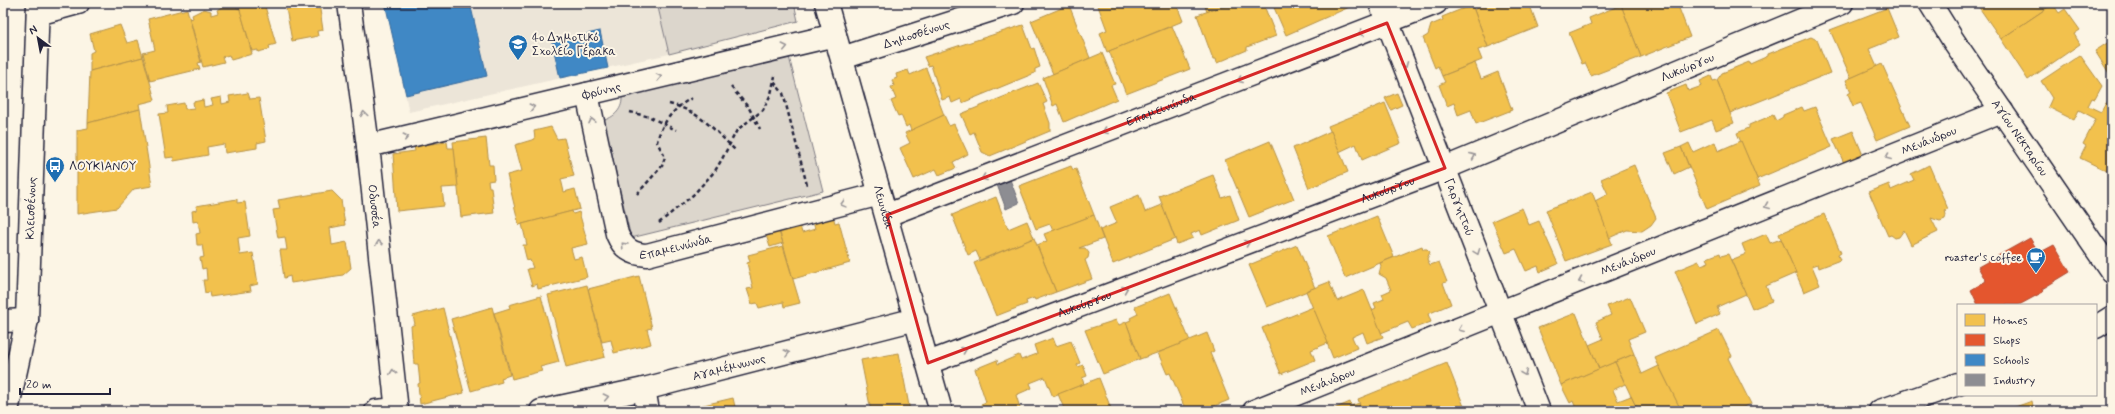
<svg xmlns="http://www.w3.org/2000/svg" width="2115" height="414" viewBox="0 0 2115 414" font-family="Mynerve,sans-serif">
	<rect width="100%" height="100%" fill="#fcf5e5"/>
	<filter id="ink" filterUnits="userSpaceOnUse"><feTurbulence type="fractalNoise" baseFrequency=".025" numOctaves="2"/><feDisplacementMap in="SourceGraphic" scale="8" xChannelSelector="R" yChannelSelector="G"/><feConvolveMatrix kernelMatrix="1 2 1 2 8 2 1 2 1" color-interpolation-filters="sRGB"/></filter>
	<g filter="url(#ink)">
		<polygon fill="#ece5d8" points="385,3 657,3 669,54 409,112"/>
		<g fill="#dcd6cc" stroke="#7f7c84">
			<polygon points="657,3 794,3 798,21 669,54"/>
			<path d="M788,53L823,191L631,238L604,120C616,117 625,106 621,93Z"/>
			<polygon points="622,398 631,398 634,411 614,411"/>
		</g>
		<g fill="#f2c14e" stroke="#b49148">
			<polygon points="228,3 236,5 237,8 240,8 252,54 231,60 229,55 222,57 224,62 203,67 190,19 193,18 192,15 204,9 211,11 211,15 218,13 217,10"/>
			<polygon points="238,3 264,3 276,44 269,46 270,49 258,52 258,50 252,51"/>
			<polygon points="285,3 319,3 323,30 317,31 318,36 292,41"/>
			<polygon points="1097,3 1176,3 1183,21 1107,52 1100,33 1107,30"/>
			<polygon points="1204,3 1233,3 1207,12"/>
			<polygon points="1233,3 1263,3 1276,36 1247,47 1247,50 1217,63 1216,59 1213,59 1197,15"/>
			<polygon points="1272,3 1353,3 1354,5 1286,35"/>
			<polygon points="1478,3 1529,3 1538,27 1488,47 1474,10 1477,8 1475,4"/>
			<polygon points="1627,3 1677,3 1690,37 1641,57 1621,5"/>
			<polygon points="1771,3 1784,3 1773,8"/>
			<polygon points="1976,3 2052,3 2053,4 2001,39"/>
			<polygon points="2053,4 2059,13 2065,9 2080,30 2074,34 2080,44 2028,80 2001,39"/>
			<polygon points="1069,5 1090,58 1053,74 1031,21"/>
			<polygon points="1472,5 1488,47 1478,50 1482,60 1442,76 1438,66 1435,68 1423,38 1428,35 1431,25 1443,20 1442,17"/>
			<polygon points="1621,5 1641,57 1591,76 1585,63 1582,64 1569,33 1591,24 1589,18"/>
			<polygon points="1887,8 1899,37 1869,49 1877,67 1851,78 1830,30"/>
			<polygon points="187,9 201,62 198,63 200,69 150,81 143,53 155,50 148,19"/>
			<polygon points="120,25 127,43 138,40 143,57 90,71 90,53 94,51 90,34"/>
			<polygon points="1023,25 1032,49 1034,48 1040,67 1035,69 1035,73 962,103 961,99 952,103 950,97 942,100 931,65 928,66 924,57"/>
			<polygon points="1172,26 1190,69 1126,94 1109,51"/>
			<polygon points="1811,37 1817,40 1830,73 1730,113 1717,80 1722,73 1749,62 1750,64 1768,56 1768,54"/>
			<polygon points="2112,40 2112,78 2095,51"/>
			<polygon points="1102,53 1115,84 1111,85 1117,99 1064,122 1057,104 1053,106 1043,78"/>
			<polygon points="2080,55 2102,86 2095,99 2092,98 2088,106 2101,112 2106,103 2112,105 2112,161 2107,171 2080,158 2086,146 2083,144 2096,119 2079,110 2074,120 2048,107 2052,98 2041,81"/>
			<polygon points="143,57 155,100 139,104 140,109 88,123 90,71"/>
			<polygon points="1475,63 1481,79 1498,72 1512,110 1476,124 1471,110 1458,115 1454,103 1447,106 1439,85 1445,82 1442,76"/>
			<polygon points="1882,64 1910,126 1877,140 1861,103 1853,106 1848,94 1851,92 1846,80"/>
			<polygon points="926,68 944,115 911,131 909,125 906,127 901,115 898,116 891,101 896,99 891,87 894,86 892,80 897,78 896,74 908,70 910,75"/>
			<polygon points="1711,76 1713,81 1717,80 1734,123 1716,130 1712,120 1681,132 1666,93 1686,85 1688,91 1702,86 1700,81"/>
			<polygon points="1038,83 1047,102 1043,104 1050,123 1050,131 990,156 982,152 974,132 970,134 961,114"/>
			<polygon points="248,93 250,99 259,98 266,141 257,143 257,148 225,153 224,144 207,147 208,155 174,161 173,157 166,158 159,114 168,113 167,106 184,103 185,109 194,108 193,102 203,100 204,107 213,105 211,99 221,97 222,104 230,102 229,96"/>
			<polygon points="1397,93 1402,105 1391,110 1385,98"/>
			<polygon points="1385,103 1401,143 1362,160 1356,144 1339,152 1328,126"/>
			<polygon points="1802,107 1804,111 1815,107 1832,147 1757,179 1737,133 1749,128 1749,125 1773,115 1776,121 1783,117 1783,115"/>
			<polygon points="140,109 152,186 134,189 117,208 77,214 77,130 88,128 88,123"/>
			<polygon points="944,115 949,126 954,124 968,154 953,162 956,168 939,175 936,169 914,179 900,148 910,143 905,133"/>
			<polygon points="551,127 557,139 564,138 574,176 561,179 564,192 575,189 580,209 519,225 507,175 522,171 515,145 535,139 534,131"/>
			<polygon points="1331,131 1348,172 1309,188 1293,148"/>
			<polygon points="1853,131 1863,155 1844,163 1833,139"/>
			<polygon points="486,138 489,165 493,165 494,180 488,181 489,187 491,187 494,213 461,217 453,142"/>
			<polygon points="1270,141 1294,199 1249,217 1225,160"/>
			<polygon points="1741,141 1760,186 1707,209 1681,147 1689,143 1693,152 1715,142 1718,151"/>
			<polygon points="447,142 448,148 454,148 458,187 442,188 444,206 397,211 393,154 415,151 414,146"/>
			<polygon points="1681,147 1689,167 1674,174 1665,153"/>
			<polygon points="1634,165 1656,218 1651,225 1642,231 1627,230 1609,238 1595,201 1608,194 1601,179"/>
			<polygon points="1929,165 1948,209 1945,210 1946,215 1945,219 1940,221 1931,218 1938,232 1911,245 1904,230 1899,237 1895,238 1891,235 1888,236 1869,192 1889,184 1891,190 1914,180 1911,174"/>
			<polygon points="1071,166 1073,170 1076,169 1094,215 1053,231 1050,224 1036,229 1019,186"/>
			<polygon points="1213,175 1222,198 1230,195 1239,220 1202,235 1200,230 1191,234 1193,238 1177,244 1159,196"/>
			<polygon points="332,191 341,200 345,225 330,228 332,245 347,242 351,268 343,275 291,283 290,276 284,278 280,250 287,250 285,237 278,238 273,210 280,209 278,200"/>
			<polygon points="1592,192 1612,244 1566,261 1546,210"/>
			<polygon points="1139,195 1145,212 1162,205 1175,239 1113,264 1100,230 1117,223 1110,207"/>
			<polygon points="996,197 1008,229 1027,221 1034,238 980,260 976,251 968,255 952,215"/>
			<polygon points="237,199 237,203 245,202 250,236 238,238 240,255 253,253 258,284 250,286 251,291 210,297 209,292 205,293 203,280 207,280 206,268 202,269 200,258 204,257 202,245 197,245 196,234 200,233 198,221 193,222 192,211 197,210 196,206"/>
			<polygon points="1522,208 1529,225 1539,221 1558,264 1540,272 1538,266 1526,271 1516,249 1506,253 1492,221"/>
			<polygon points="572,211 573,214 579,212 588,244 571,248 574,259 582,257 587,277 538,289 537,284 532,286 527,269 533,268 530,260 527,261 523,245 527,245 522,224"/>
			<polygon points="1824,214 1841,253 1838,255 1840,260 1819,268 1818,264 1812,266 1820,285 1804,292 1779,234"/>
			<polygon points="1094,215 1103,239 1079,248 1085,248 1089,253 1088,258 1085,260 1092,279 1056,292 1037,245 1047,241 1044,234"/>
			<polygon points="833,216 835,223 839,222 850,263 793,279 779,229 799,223 802,233 815,229 813,222"/>
			<polygon points="1377,216 1394,257 1345,278 1328,236"/>
			<polygon points="779,232 783,243 770,247 766,235"/>
			<polygon points="1766,234 1770,243 1781,239 1796,273 1766,286 1772,301 1752,309 1731,260 1746,254 1742,244"/>
			<polygon points="1034,238 1056,292 1035,300 1034,298 1026,301 1027,304 996,316 974,263"/>
			<polygon points="1297,245 1315,288 1267,307 1249,265"/>
			<polygon points="783,246 800,303 784,307 783,302 759,308 757,303 752,304 747,289 753,288 747,263 750,262 748,255"/>
			<polygon points="1422,246 1423,249 1427,249 1430,252 1427,259 1430,265 1439,262 1447,282 1443,283 1451,304 1428,314 1431,322 1412,329 1408,322 1381,333 1372,310 1376,308 1374,303 1384,299 1382,294 1391,290 1386,278 1379,274 1381,266 1380,263"/>
			<polygon points="1720,253 1721,256 1728,254 1746,294 1717,307 1720,314 1697,324 1675,271 1699,261 1701,265 1709,262 1707,258"/>
			<polygon points="639,276 652,328 647,329 651,344 614,353 611,340 602,342 588,289"/>
			<polygon points="1329,282 1337,301 1364,290 1383,337 1367,343 1363,332 1352,337 1357,348 1333,358 1306,291"/>
			<polygon points="587,285 605,357 566,367 548,295"/>
			<polygon points="1170,293 1190,341 1140,359 1126,322 1131,320 1130,318 1138,314 1135,307"/>
			<polygon points="541,296 559,362 540,367 542,371 512,379 494,313 510,308 509,305"/>
			<polygon points="1630,297 1645,332 1628,339 1634,354 1599,369 1589,345 1603,339 1596,322 1611,315 1607,306"/>
			<polygon points="492,307 510,375 501,378 502,382 471,391 451,319"/>
			<polygon points="1313,307 1328,343 1311,350 1315,360 1281,374 1262,328"/>
			<polygon points="443,308 464,393 420,404 418,384 420,383 418,364 414,364 411,326 415,324 413,316"/>
			<polygon points="1576,313 1599,369 1561,385 1538,328"/>
			<polygon points="1116,320 1119,325 1126,322 1140,359 1103,374 1085,330"/>
			<polygon points="1719,330 1732,356 1728,358 1751,404 1734,411 1681,411 1655,358"/>
			<polygon points="1207,333 1214,351 1210,353 1229,400 1202,411 1186,411 1170,373 1167,374 1158,353"/>
			<polygon points="1053,338 1056,346 1071,341 1080,363 1077,365 1078,367 1083,365 1087,376 1082,378 1084,384 1053,397 1045,377 1030,383 1032,388 1016,395 1020,408 1012,411 984,411 981,404 986,402 975,369 997,360 998,364 1019,355 1021,360 1037,354 1034,345"/>
			<polygon points="899,353 910,411 871,411 861,360"/>
			<polygon points="1634,354 1642,374 1659,366 1680,408 1674,411 1638,411 1615,362"/>
			<polygon points="1615,362 1625,384 1613,390 1618,401 1631,396 1638,411 1577,411 1573,401 1570,403 1561,385"/>
			<polygon points="1447,363 1465,409 1460,411 1362,411 1358,399"/>
			<polygon points="1099,378 1112,411 1065,411 1058,394"/>
			<polygon points="733,398 736,411 692,411 691,408"/>
			<polygon points="2032,401 2034,411 1997,411 2006,408 2007,410"/>
			<polygon points="1350,402 1351,406 1359,403 1362,411 1329,411"/>
		</g>
		<polygon fill="#e4572e" stroke="#aa4732" points="2030,238 2039,253 2054,245 2070,272 2042,289 2043,292 2019,305 1978,305 1971,290 1986,281 1978,267"/>
		<g fill="#3f88c5" stroke="#36699c">
			<polygon points="385,3 470,3 487,76 406,95"/>
			<polygon points="600,31 608,68 560,78 552,42"/>
		</g>
		<polygon fill="#8d8d92" stroke="#6d6d78" points="1009,177 1019,203 1006,209 996,182"/>
		<g fill="none" stroke-linecap="round" stroke-linejoin="round">
			<g stroke="#22223b" stroke-width="25">
				<g id="minor">
					<path id="s1" d="M349,3L368,146L397,411"/>
					<path id="s2" d="M1380,3L1539,411"/>
					<polyline points="38,14 78,3"/>
					<path id="s3" d="M842,58L1013,3"/>
					<path id="s4" d="M587,94L617,234C623,248 631,254 647,255L880,194"/>
					<path id="s5" d="M368,146L835,35"/>
					<path id="s6" d="M887,215L1436,3"/>
					<path id="s7" d="M928,363L1445,168L1842,3"/>
					<polyline points="644,389 648,411"/>
					<polyline points="376,411 397,409"/>
					<path id="s8" d="M541,411L644,389L916,319"/>
					<path id="s9" d="M1254,411L2002,111"/>
				</g>
			</g>
			<g stroke="#22223b" stroke-width="25">
				<g id="tertiary">
					<path id="s10" d="M826,3L941,411"/>
					<path id="s11" d="M1930,3L1953,40L2112,272"/>
					<polyline points="3,321 27,320"/>
					<polyline points="2096,327 2112,317"/>
					<polyline points="1880,411 1958,384"/>
				</g>
			</g>
			<g stroke="#22223b" stroke-width="25">
				<g id="secondary">
					<path id="s12" d="M7,411L27,320L38,3"/>
				</g>
			</g>
			<g stroke="#22223b" stroke-width="2.5" stroke-dasharray="4 3" stroke-linecap="butt">
				<polyline points="774,82 783,93 807,185"/>
				<polyline points="731,87 749,108 760,129"/>
				<path d="M669,104C698,110 716,131 736,151"/>
				<polyline points="630,112 650,117 676,130"/>
				<path d="M637,194L662,166L665,157L657,142C661,123 675,107 692,98"/>
				<polyline points="659,223 693,195 715,171 722,159 737,130 763,110 771,94 775,76"/>
			</g>
			<use href="#minor" stroke="#fcf5e5" stroke-width="22"/>
			<use href="#tertiary" stroke="#fcf5e5" stroke-width="22"/>
			<use href="#secondary" stroke="#fcf5e5" stroke-width="22"/>
		</g>
		<defs><path id="oneway-chevron" d="M-2-3.5L2.5 0L-2 3.5" fill="none" stroke-width="1.6" stroke-linecap="round" stroke-linejoin="round"/></defs>
		<g stroke="#9a9698">
			<use href="#oneway-chevron" transform="translate(1361 33) rotate(159)"/>
			<use href="#oneway-chevron" transform="translate(785 47) rotate(-13)"/>
			<use href="#oneway-chevron" transform="translate(1405 65) rotate(68)"/>
			<use href="#oneway-chevron" transform="translate(659 77) rotate(-13)"/>
			<use href="#oneway-chevron" transform="translate(1240 80) rotate(159)"/>
			<use href="#oneway-chevron" transform="translate(532 107) rotate(-13)"/>
			<use href="#oneway-chevron" transform="translate(364 114) rotate(-98)"/>
			<use href="#oneway-chevron" transform="translate(592 121) rotate(-102)"/>
			<use href="#oneway-chevron" transform="translate(1105 131) rotate(159)"/>
			<use href="#oneway-chevron" transform="translate(406 137) rotate(-13)"/>
			<use href="#oneway-chevron" transform="translate(1473 156) rotate(-23)"/>
			<use href="#oneway-chevron" transform="translate(1888 157) rotate(158)"/>
			<use href="#oneway-chevron" transform="translate(984 178) rotate(159)"/>
			<use href="#oneway-chevron" transform="translate(843 204) rotate(165)"/>
			<use href="#oneway-chevron" transform="translate(1767 206) rotate(158)"/>
			<use href="#oneway-chevron" transform="translate(379 243) rotate(-96)"/>
			<use href="#oneway-chevron" transform="translate(1247 243) rotate(-21)"/>
			<use href="#oneway-chevron" transform="translate(624 245) rotate(-133)"/>
			<use href="#oneway-chevron" transform="translate(1477 252) rotate(69)"/>
			<use href="#oneway-chevron" transform="translate(1581 281) rotate(158)"/>
			<use href="#oneway-chevron" transform="translate(1125 289) rotate(-21)"/>
			<use href="#oneway-chevron" transform="translate(1461 329) rotate(158)"/>
			<use href="#oneway-chevron" transform="translate(964 350) rotate(-21)"/>
			<use href="#oneway-chevron" transform="translate(787 353) rotate(-14)"/>
			<use href="#oneway-chevron" transform="translate(393 372) rotate(-96)"/>
			<use href="#oneway-chevron" transform="translate(1524 373) rotate(68)"/>
			<use href="#oneway-chevron" transform="translate(606 397) rotate(-12)"/>
		</g>
	</g>
	<path fill="none" stroke="#d62828" stroke-width="3" stroke-linejoin="round" d="M1387,23L1445,168L928,363L887,215Z"/>
	<defs>
		<g id="school-pin" transform="scale(1)"><path d="M0 17L-7.5 6A9.5 9.5 0 1 1 7.5 6Z" fill="#1f6fb2" stroke="#fcf5e5"/><path d="M0-5L7-2L0 1L-7-2ZM-4 1L0 2.5L4 1V4Q0 6-4 4Z" fill="#fff"/></g>
		<g id="bus-pin" transform="scale(1)"><path d="M0 17L-7.5 6A9.5 9.5 0 1 1 7.5 6Z" fill="#1f6fb2" stroke="#fcf5e5"/><path d="M-5-6H5V4H4V6H2V4H-2V6H-4V4H-5ZM-3.5-4V0h7V-4ZM-3.5 1.2v1.5H-2V1.2ZM2 1.2v1.5H3.5V1.2Z" fill="#fff"/></g>
		<g id="cafe-pin" transform="scale(1)"><path d="M0 17L-7.5 6A9.5 9.5 0 1 1 7.5 6Z" fill="#1f6fb2" stroke="#fcf5e5"/><path d="M-5.5-4.5H6V0H3Q3 3.5 0 3.5H-2.5Q-5.5 3.5-5.5 0ZM3-3.2v2h1.7v-2ZM-6 4.5H4V6H-6Z" fill="#fff"/></g>
	</defs>
	<g fill-rule="evenodd">
		<use href="#school-pin" x="518" y="44"/>
		<use href="#bus-pin" x="55" y="166"/>
		<use href="#cafe-pin" x="2036" y="257"/>
	</g>
	<g text-anchor="middle" stroke-width="4" stroke-linejoin="round" paint-order="stroke">
		<g font-size="12" fill="#22223b" stroke="#fcf5e5">
			<text dy="4" stroke="none"><textPath href="#s3" startOffset="78">Δημοσθένους</textPath></text>
			<text dy="4" stroke="none"><textPath href="#s7" startOffset="815">Λυκούργου</textPath></text>
			<text dy="4" stroke="none"><textPath href="#s5" startOffset="240">Φρύνης</textPath></text>
			<text dy="4" stroke="none"><textPath href="#s6" startOffset="294">Επαμεινώνδα</textPath></text>
			<text dy="4" stroke="none"><textPath href="#s11" startOffset="162">Αγίου Νεκταρίου</textPath></text>
			<text dy="4" stroke="none"><textPath href="#s9" startOffset="727">Μενάνδρου</textPath></text>
			<text dy="4" stroke="none"><textPath href="#s7" startOffset="491">Λυκούργου</textPath></text>
			<text dy="4" stroke="none"><textPath href="#s1" startOffset="205">Οδυσσέα</textPath></text>
			<text dy="4" stroke="none"><textPath href="#s10" startOffset="212">Λεωνίδα</textPath></text>
			<text dy="4" stroke="none"><textPath href="#s2" startOffset="219">Γαργηττού</textPath></text>
			<text dy="4" stroke="none"><textPath href="#s12" startOffset="205">Κλεισθένους</textPath></text>
			<text dy="4" stroke="none"><textPath href="#s4" startOffset="212">Επαμεινώνδα</textPath></text>
			<text dy="4" stroke="none"><textPath href="#s9" startOffset="403">Μενάνδρου</textPath></text>
			<text dy="4" stroke="none"><textPath href="#s7" startOffset="167">Λυκούργου</textPath></text>
			<text dy="4" stroke="none"><textPath href="#s8" startOffset="193">Αγαμέμνωνος</textPath></text>
			<text dy="4" stroke="none"><textPath href="#s9" startOffset="79">Μενάνδρου</textPath></text>
		</g>
		<g font-size="12" fill="#22223b" stroke="#fcf5e5" text-anchor="start">
			<text x="532" y="41">4ο Δημοτικό<tspan x="532" dy="14">Σχολείο Γέρακα</tspan></text>
			<text x="69" y="170">ΛΟΥΚΙΑΝΟΥ</text>
			<text x="2022" y="261" text-anchor="end">roaster's coffee</text>
		</g>
	</g>
	<rect width="2115" height="414" fill="none" stroke="#fcf5e5" stroke-width="16"/>
	<rect x="8" y="8" width="2099" height="398" fill="none" stroke="#22223b" stroke-width="1.5" filter="url(#ink)"/>
	<rect x="1957" y="304" width="140" height="92" fill="#fcf5e5" stroke="#a5a1a1"/>
	<rect x="1965" y="314" width="20" height="12" fill="#f2c14e" stroke="#a5a1a1"/>
	<text x="1993" y="324" font-size="12" fill="#22223b">Homes</text>
	<rect x="1965" y="334" width="20" height="12" fill="#e4572e" stroke="#a5a1a1"/>
	<text x="1993" y="344" font-size="12" fill="#22223b">Shops</text>
	<rect x="1965" y="354" width="20" height="12" fill="#3f88c5" stroke="#a5a1a1"/>
	<text x="1993" y="364" font-size="12" fill="#22223b">Schools</text>
	<rect x="1965" y="374" width="20" height="12" fill="#8d8d92" stroke="#a5a1a1"/>
	<text x="1993" y="384" font-size="12" fill="#22223b">Industry</text>
	<g transform="translate(38 38) rotate(328)" stroke="#fcf5e5" stroke-width="3" paint-order="stroke">
	<path d="M0-3L7 15L0 10L-7 15Z" fill="#22223b"/>
	<text y="-6" font-size="11" font-weight="bold" text-anchor="middle" fill="#22223b">N</text>
	</g>
	<path d="M20 388v6h90v-6" fill="none" stroke="#22223b" stroke-width="2"/>
	<text x="26" y="388" font-size="12" fill="#22223b" stroke="#fcf5e5" stroke-width="3" paint-order="stroke">20 m</text>
</svg>
